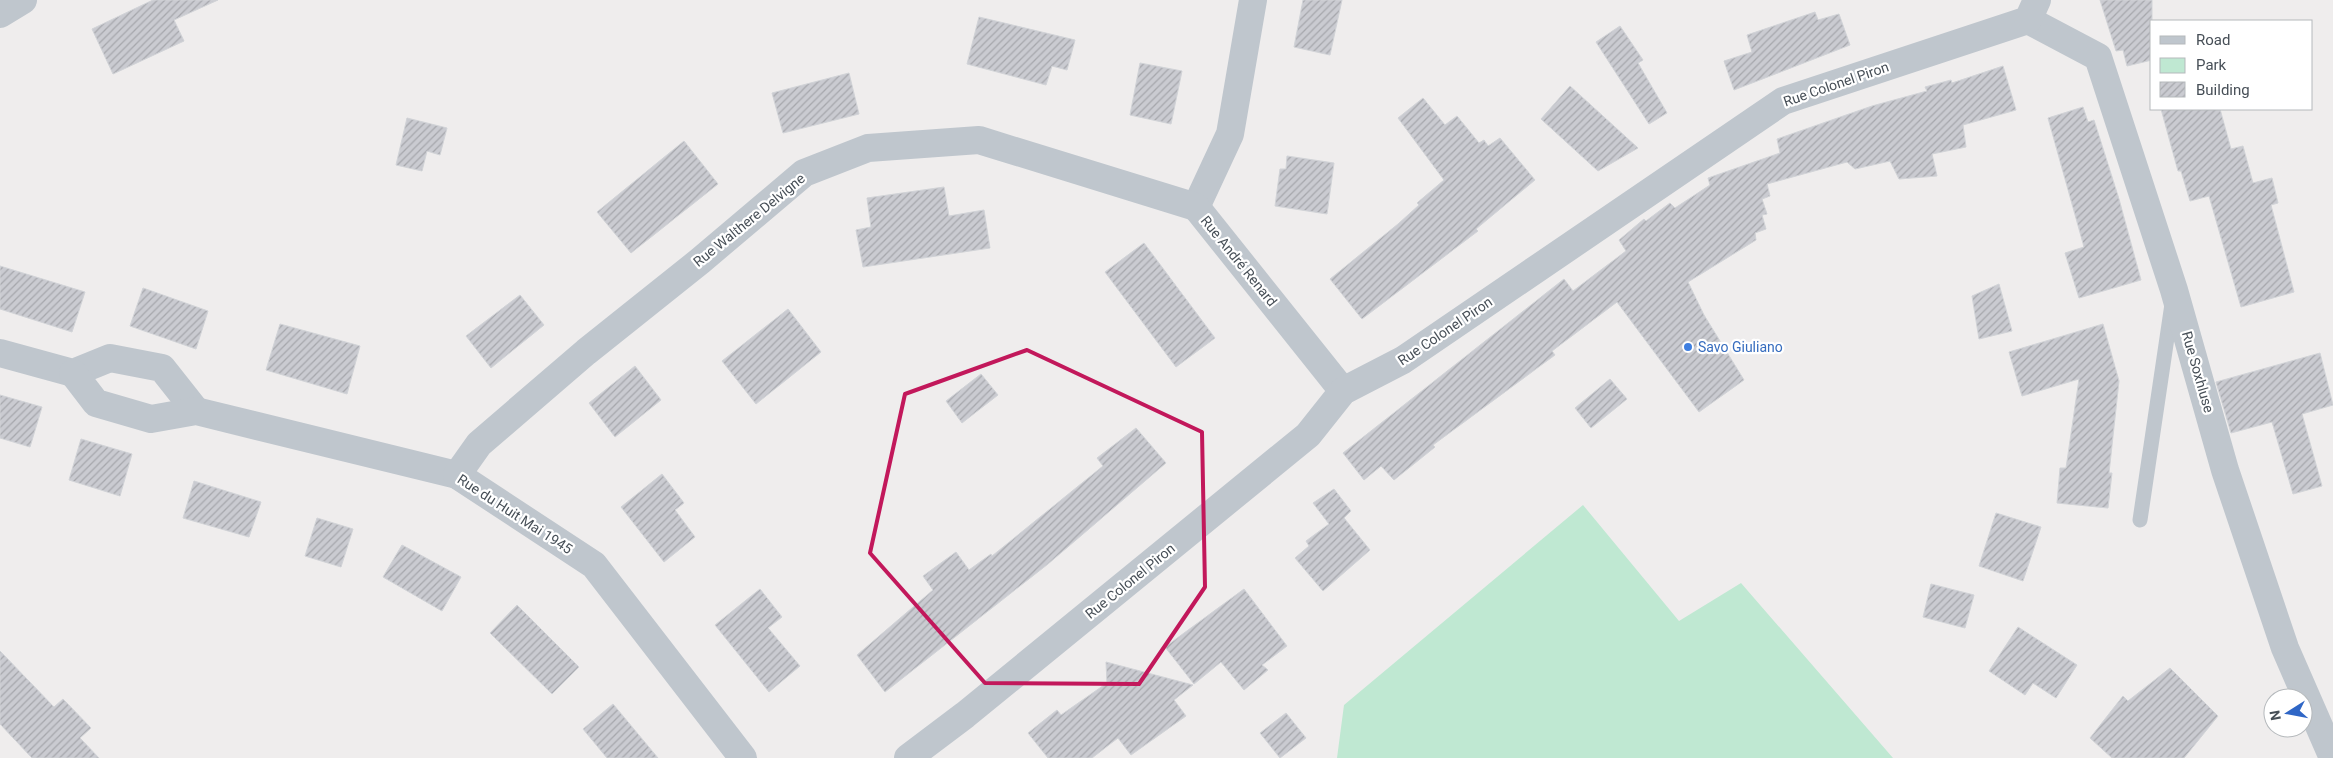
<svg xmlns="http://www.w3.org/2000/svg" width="2333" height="758" viewBox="0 0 2333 758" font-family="Roboto,sans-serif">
	<defs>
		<pattern id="building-hatch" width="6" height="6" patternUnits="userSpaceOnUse" patternTransform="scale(1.25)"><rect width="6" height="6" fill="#cacbd1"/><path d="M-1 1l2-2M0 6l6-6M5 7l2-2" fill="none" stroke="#a6a7ac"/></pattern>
	</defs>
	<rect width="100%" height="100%" fill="#efeded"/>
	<polygon fill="#bfe8d2" points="1583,505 1679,621 1741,583 1893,758 1337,758 1344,705"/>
	<g fill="url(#building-hatch)" stroke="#d1d3d7">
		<polygon points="153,0 218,0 174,20 184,41 113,74 92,29"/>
		<polygon points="1303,0 1342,0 1330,55 1294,47"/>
		<polygon points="2100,0 2152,0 2152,60 2127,66 2123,50 2116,51"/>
		<polygon points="1815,12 1818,20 1839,14 1850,45 1734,90 1724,61 1752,52 1747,35"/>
		<polygon points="979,17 1075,40 1067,70 1052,66 1046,85 967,64"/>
		<polygon points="1620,26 1643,60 1638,63 1667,113 1649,124 1596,42"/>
		<polygon points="1140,63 1182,71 1171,124 1130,115"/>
		<polygon points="2003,66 2016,110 1963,125 1966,147 1932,154 1937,176 1899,179 1890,161 1855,169 1847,162 1767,184 1770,196 1762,199 1767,214 1762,215 1766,229 1755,233 1756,240 1688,282 1704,315 1744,380 1699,412 1617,302 1552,351 1555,355 1433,445 1435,447 1394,480 1381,466 1364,480 1343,453 1564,279 1573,291 1626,251 1619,240 1644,219 1646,221 1670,203 1675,208 1710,185 1708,178 1780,153 1777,139 1872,106 1927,91 1925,87 1951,80 1952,83"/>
		<polygon points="849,73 859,114 783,133 772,93"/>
		<polygon points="1570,86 1638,148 1598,171 1541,119"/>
		<polygon points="1423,98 1445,125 1457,116 1479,143 1484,140 1488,146 1500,138 1535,180 1476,229 1478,231 1362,319 1330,279 1398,224 1419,205 1417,203 1444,180 1398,118"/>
		<polygon points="2083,107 2088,122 2094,120 2119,199 2141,280 2079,298 2065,253 2084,247 2048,118"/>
		<polygon points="2161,109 2220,109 2231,149 2243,146 2253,183 2272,178 2278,203 2271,205 2294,292 2241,307 2209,196 2190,201 2181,171 2178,171"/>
		<polygon points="407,118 447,128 440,155 427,151 422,171 396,165"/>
		<polygon points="684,141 718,184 631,253 597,212"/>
		<polygon points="1287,156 1334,163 1327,214 1275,206 1280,169 1286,169"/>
		<polygon points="944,187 949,216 984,210 990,248 863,267 856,230 871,227 867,198"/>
		<polygon points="1144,243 1215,338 1176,367 1105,272"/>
		<polygon points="0,266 85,292 72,332 0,309"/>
		<polygon points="1999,284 2012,331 1979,339 1972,296"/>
		<polygon points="143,288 208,311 196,349 130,326"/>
		<polygon points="520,295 544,325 491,368 466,336"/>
		<polygon points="788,309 821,352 756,404 722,361"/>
		<polygon points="280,324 360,346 347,394 266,370"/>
		<polygon points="2103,324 2119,381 2109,473 2112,473 2108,508 2057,503 2060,468 2066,468 2079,379 2022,396 2009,352"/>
		<polygon points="2320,353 2333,405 2302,414 2322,486 2293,494 2272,422 2231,433 2216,382"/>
		<polygon points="635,366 661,400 615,437 589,403"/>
		<polygon points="981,374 998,395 962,423 946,401"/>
		<polygon points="1610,379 1627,399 1591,428 1575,408"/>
		<polygon points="0,395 42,407 30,447 0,438"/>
		<polygon points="1136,428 1166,463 1048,564 885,692 857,655 933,590 923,576 956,552 969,570 991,554 992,556 1103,466 1097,458"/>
		<polygon points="81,439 132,454 120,496 69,480"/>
		<polygon points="662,474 684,503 675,510 695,537 664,562 621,507"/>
		<polygon points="194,481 261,502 249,537 183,518"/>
		<polygon points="1334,489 1351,511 1344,518 1370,550 1323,591 1295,558 1309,546 1306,541 1329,524 1313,503"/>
		<polygon points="1996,513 2041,527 2023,581 1979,566"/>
		<polygon points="317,518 353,529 341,567 305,556"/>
		<polygon points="402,545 461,577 442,611 383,577"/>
		<polygon points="1931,584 1974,595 1965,628 1923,617"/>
		<polygon points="760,589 782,617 768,628 800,666 769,692 715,625"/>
		<polygon points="1244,589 1287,646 1262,665 1268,670 1244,690 1221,662 1194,684 1165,647"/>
		<polygon points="517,605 579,667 552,694 490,633"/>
		<polygon points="2018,627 2077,665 2056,698 2033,683 2025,695 1989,671"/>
		<polygon points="0,651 54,707 63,699 91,728 80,738 99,758 32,758 0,724"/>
		<polygon points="1106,662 1193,685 1174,700 1186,716 1131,755 1118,738 1092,758 1048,758 1028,733 1057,710 1061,715 1107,683"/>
		<polygon points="2170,668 2218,716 2184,758 2112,758 2090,738 2123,696 2128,701"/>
		<polygon points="613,704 658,758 607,758 583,729"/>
		<polygon points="1286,713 1306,738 1280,758 1260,733"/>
	</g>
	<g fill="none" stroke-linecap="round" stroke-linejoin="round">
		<polyline stroke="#bfc6cd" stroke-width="15" points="2140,520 2172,304"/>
		<g stroke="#bfc6cd" stroke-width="28">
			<polyline points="0,14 23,0"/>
			<polyline points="2028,20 2098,57 2174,290 2225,470 2285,648 2333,758"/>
			<polyline points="1196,207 1343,391"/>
			<polyline points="1196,207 1230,134 1253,0"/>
			<polyline points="0,353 73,373 110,358 162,368 196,411"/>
			<polyline points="73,373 96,403 151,419 196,411 457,475 594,565 743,758"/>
			<polyline points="457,475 479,444 586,352 700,261 804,173 868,148 979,140 1196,207"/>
			<polyline points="908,758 965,715 1308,435 1343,391 1403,360 1783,101 2028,20 2037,0"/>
		</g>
	</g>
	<path fill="none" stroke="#c2185b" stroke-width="4" stroke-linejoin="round" d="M1027,350L1202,432L1205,587L1139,684L985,683L870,553L905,394Z"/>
	<circle fill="#3f7fe0" stroke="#fff" stroke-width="2" cx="1688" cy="347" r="5"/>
	<g text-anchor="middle" stroke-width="4.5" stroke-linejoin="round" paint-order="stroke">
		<g font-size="14" fill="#474f57" stroke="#fff">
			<text transform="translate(1836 84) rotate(-19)" y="5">Rue Colonel Piron</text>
			<text transform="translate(749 220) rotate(-39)" y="5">Rue Walthere Delvigne</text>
			<text transform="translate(1239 261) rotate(51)" y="5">Rue André Renard</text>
			<text transform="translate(1445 331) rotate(-34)" y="5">Rue Colonel Piron</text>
			<text transform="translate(2198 372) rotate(74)" y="5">Rue Soxhluse</text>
			<text transform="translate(515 514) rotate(33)" y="5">Rue du Huit Mai 1945</text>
			<text transform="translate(1130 581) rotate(-39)" y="5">Rue Colonel Piron</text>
		</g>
		<g font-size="14" fill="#366cbe" stroke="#fff" text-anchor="start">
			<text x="1698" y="352">Savo Giuliano</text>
		</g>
	</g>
	<rect x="2150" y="20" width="162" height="90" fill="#ffffff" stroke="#b5b9bc"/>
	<rect x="2160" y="36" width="25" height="8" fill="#bfc6cd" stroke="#b5b9bc"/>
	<text x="2196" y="45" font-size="15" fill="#474f57">Road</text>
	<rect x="2160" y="58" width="25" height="15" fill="#bfe8d2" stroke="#b5b9bc"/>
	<text x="2196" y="70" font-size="15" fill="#474f57">Park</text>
	<rect x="2160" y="82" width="25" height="15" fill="url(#building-hatch)" stroke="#b5b9bc"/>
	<text x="2196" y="95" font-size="15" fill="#474f57">Building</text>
	<g transform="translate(2288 713) rotate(259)"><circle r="24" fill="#ffffff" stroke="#b5b9bc"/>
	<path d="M0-4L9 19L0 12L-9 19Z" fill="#2f66c6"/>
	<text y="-8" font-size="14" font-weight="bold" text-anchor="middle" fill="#474f57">N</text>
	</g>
</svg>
